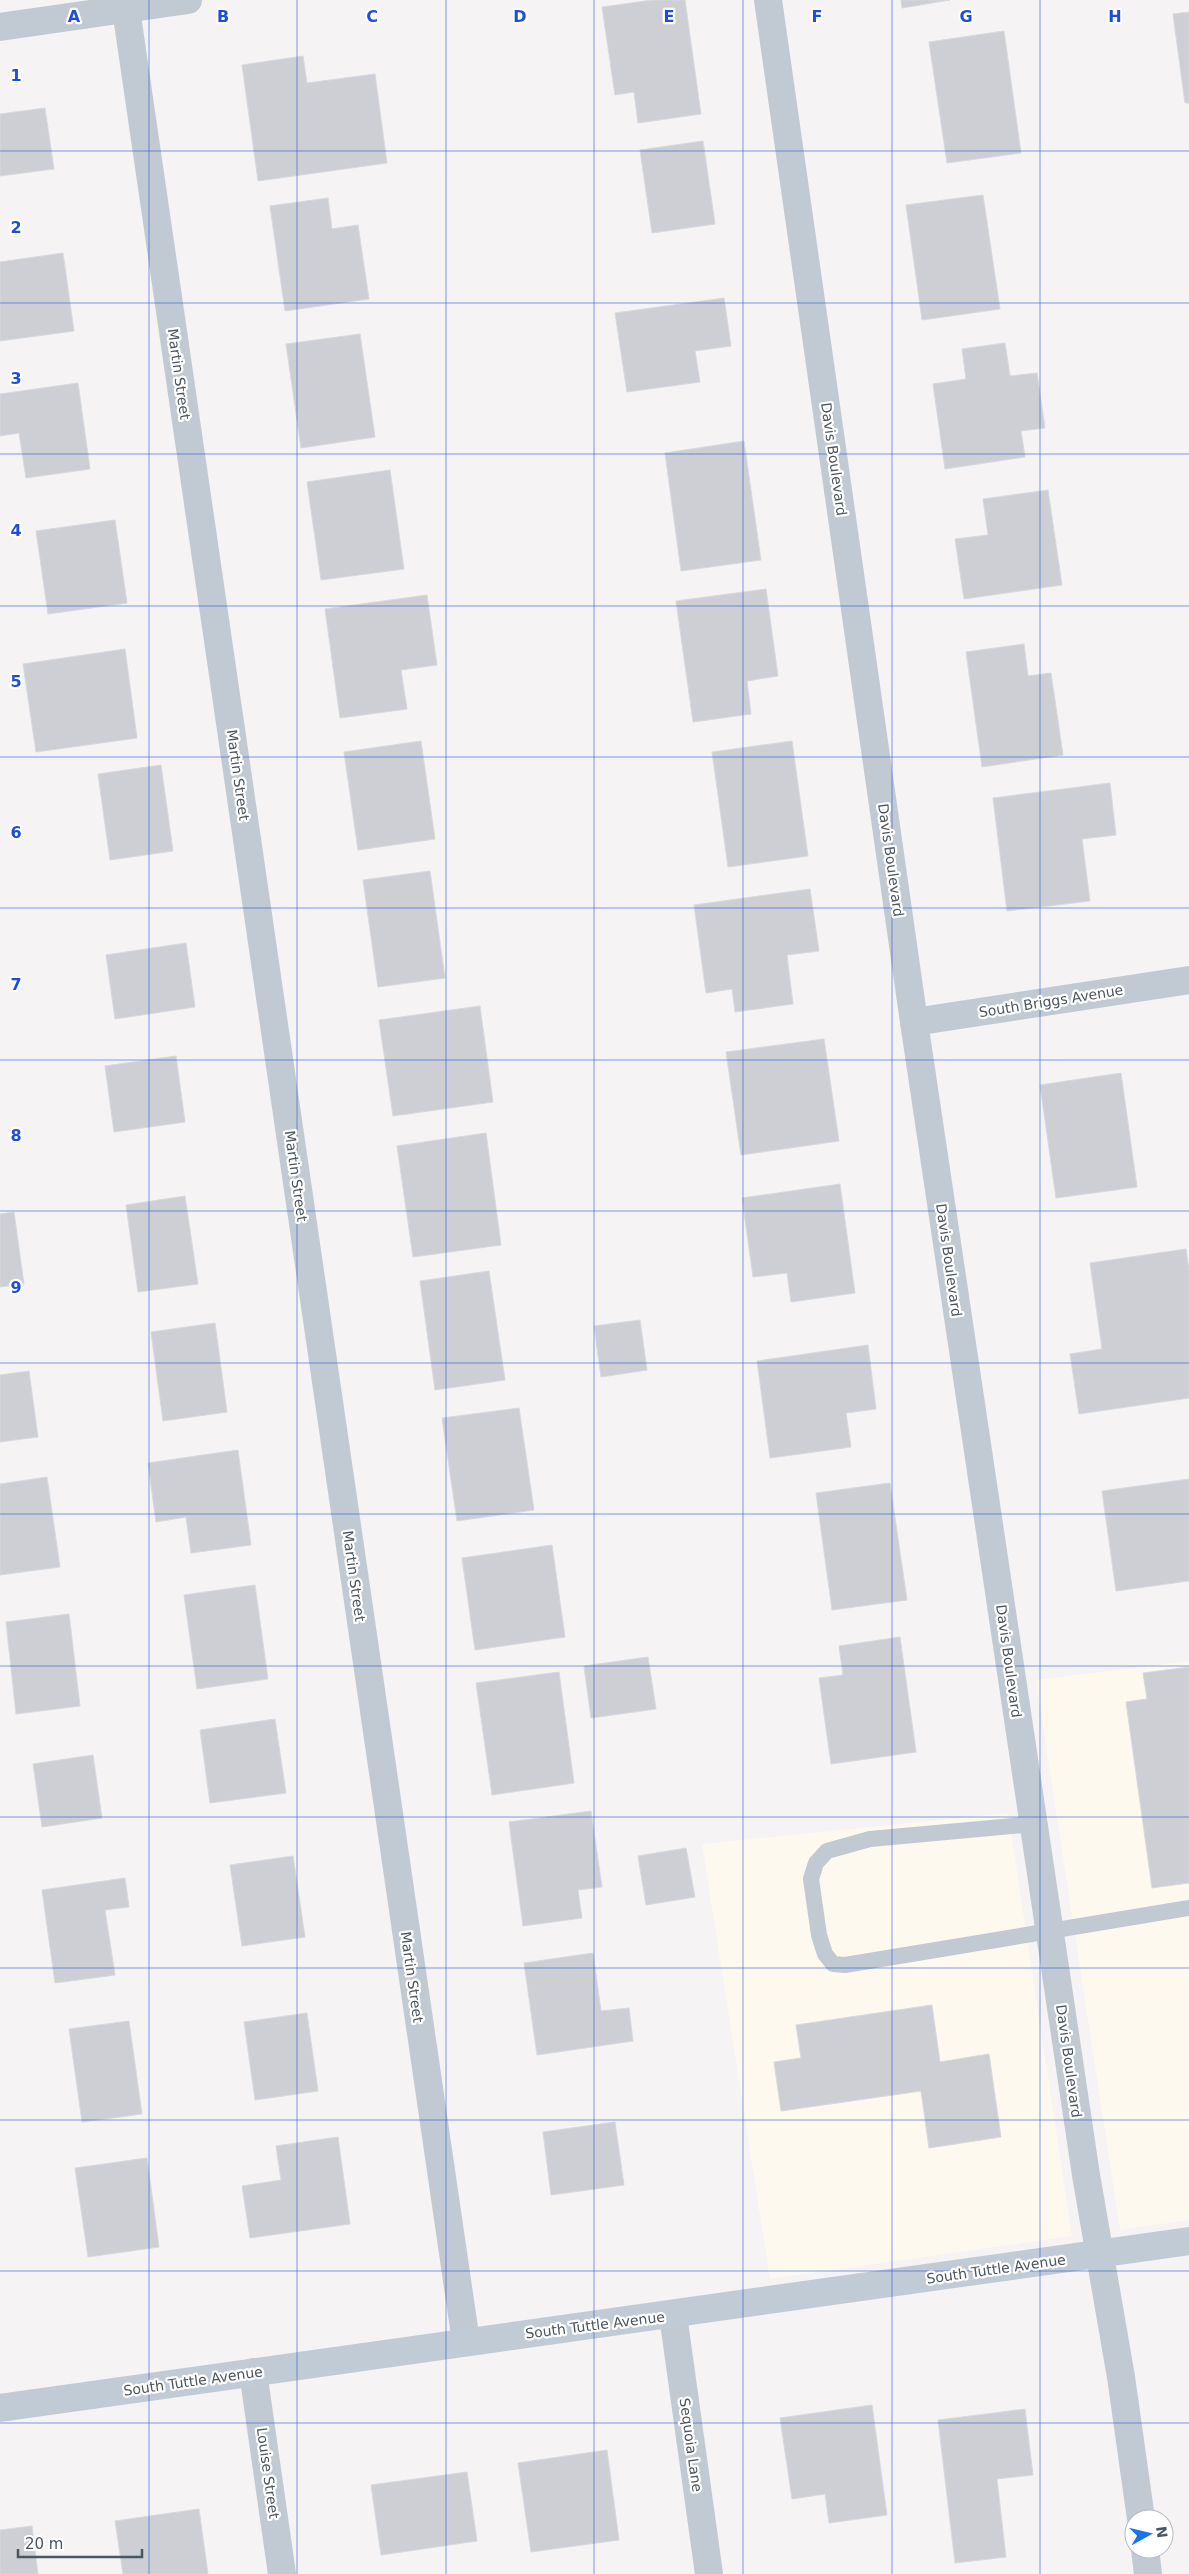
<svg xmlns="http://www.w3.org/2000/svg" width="1189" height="2574" viewBox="0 0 1189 2574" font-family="'DejaVu Sans',sans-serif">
	<rect width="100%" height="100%" fill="#f5f3f3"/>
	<g fill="#fdf9ef">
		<polygon points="1189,1661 1189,2220 1120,2230 1036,1680"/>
		<polygon points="1008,1813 1072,2236 770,2279 702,1844"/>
	</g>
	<g fill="#cdcfd5" stroke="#d7d9de">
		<polygon points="652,0 685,0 701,114 638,123 634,92 615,95 602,7"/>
		<polygon points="901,0 950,0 902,8"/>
		<polygon points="1189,12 1189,103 1185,103 1173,14"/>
		<polygon points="1004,31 1021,153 947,163 929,42"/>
		<polygon points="303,56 307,83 375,74 387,163 258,181 242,65"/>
		<polygon points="45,108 54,169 0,176 0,114"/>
		<polygon points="703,141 715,224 652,233 640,150"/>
		<polygon points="983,195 1000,309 922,320 906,205"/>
		<polygon points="328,198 332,229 358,225 369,299 285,311 270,206"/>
		<polygon points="63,253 74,331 0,341 0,262"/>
		<polygon points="724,298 731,346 695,351 700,382 627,392 615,313"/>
		<polygon points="360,334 375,437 301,448 286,344"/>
		<polygon points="1005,343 1010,376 1037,373 1045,428 1021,431 1025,457 945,469 933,384 966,379 962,349"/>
		<polygon points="78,383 90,469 26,478 19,433 0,436 0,394"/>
		<polygon points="744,441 761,560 681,571 665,453"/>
		<polygon points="390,470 404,569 321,580 307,482"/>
		<polygon points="1048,490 1062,585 964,599 955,539 988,535 983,499"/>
		<polygon points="115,520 127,603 48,614 36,531"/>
		<polygon points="766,589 778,676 747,681 751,714 693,722 676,601"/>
		<polygon points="427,595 437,665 401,670 407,709 340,718 325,609"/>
		<polygon points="1024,644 1028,676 1051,673 1063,755 982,767 966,652"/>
		<polygon points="125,649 137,738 36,752 23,664"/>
		<polygon points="421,741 435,839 358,850 344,752"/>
		<polygon points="792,741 808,856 728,867 712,752"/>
		<polygon points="161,765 173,851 110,860 98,774"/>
		<polygon points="1110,783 1116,835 1082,839 1090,901 1007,911 993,798"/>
		<polygon points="430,871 445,978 378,987 363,880"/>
		<polygon points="810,889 819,951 787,955 793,1004 735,1012 732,989 706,993 694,905"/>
		<polygon points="186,943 195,1007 115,1019 106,955"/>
		<polygon points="480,1006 493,1102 393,1116 379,1020"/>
		<polygon points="824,1039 839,1141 741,1155 726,1052"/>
		<polygon points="176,1056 185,1122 114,1132 105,1066"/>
		<polygon points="1121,1073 1137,1187 1056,1198 1040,1085"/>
		<polygon points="486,1133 501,1245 413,1257 397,1146"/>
		<polygon points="840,1184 855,1293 791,1302 787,1273 753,1277 742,1198"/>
		<polygon points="185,1196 198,1284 138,1292 126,1205"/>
		<polygon points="14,1212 24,1284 0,1287 0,1214"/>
		<polygon points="1186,1249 1189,1270 1189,1398 1079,1414 1070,1354 1102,1349 1090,1263"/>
		<polygon points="489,1271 505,1380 435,1390 420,1281"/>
		<polygon points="640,1320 647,1370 601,1377 594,1326"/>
		<polygon points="215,1323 227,1412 163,1421 151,1332"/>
		<polygon points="868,1345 876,1409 846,1413 851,1447 770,1458 757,1361"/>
		<polygon points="29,1371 38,1437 0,1442 0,1375"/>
		<polygon points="519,1408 534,1510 457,1521 442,1418"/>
		<polygon points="238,1450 251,1545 191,1553 186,1517 156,1522 148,1463"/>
		<polygon points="47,1477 60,1567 0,1575 0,1484"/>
		<polygon points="1189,1479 1189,1581 1116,1591 1102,1491"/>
		<polygon points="890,1483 907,1600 832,1610 816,1493"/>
		<polygon points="552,1545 565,1637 475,1650 462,1558"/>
		<polygon points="255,1585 268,1679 197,1689 184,1595"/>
		<polygon points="69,1614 80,1706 16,1714 6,1622"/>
		<polygon points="900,1637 916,1752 831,1764 819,1678 843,1675 839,1646"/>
		<polygon points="648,1657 656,1709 591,1718 584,1666"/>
		<polygon points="1189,1667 1189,1883 1152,1888 1126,1702 1147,1699 1143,1673"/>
		<polygon points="559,1672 574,1783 492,1795 476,1683"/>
		<polygon points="275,1719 286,1793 210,1803 200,1730"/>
		<polygon points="93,1755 102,1818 42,1827 33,1764"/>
		<polygon points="591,1811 602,1887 578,1890 582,1918 523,1926 509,1822"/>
		<polygon points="686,1848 695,1897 646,1905 638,1856"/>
		<polygon points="293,1856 305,1937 242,1946 230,1865"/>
		<polygon points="125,1878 129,1907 105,1910 115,1975 55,1983 42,1890"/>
		<polygon points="593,1953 601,2011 629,2008 633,2041 537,2055 524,1963"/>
		<polygon points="932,2005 940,2062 989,2054 1001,2137 929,2148 921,2091 781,2111 774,2062 801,2058 796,2025"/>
		<polygon points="307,2013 318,2091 255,2100 244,2022"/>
		<polygon points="129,2021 142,2114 82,2122 69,2029"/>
		<polygon points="615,2122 624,2185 551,2195 543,2132"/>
		<polygon points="338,2137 350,2224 250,2238 242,2186 281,2180 276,2146"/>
		<polygon points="147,2158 159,2247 88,2257 75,2168"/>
		<polygon points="872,2405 887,2515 829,2523 825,2494 792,2499 780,2418"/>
		<polygon points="1025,2409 1033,2475 997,2479 1006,2557 955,2563 938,2420"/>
		<polygon points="607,2450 619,2540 531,2552 518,2463"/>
		<polygon points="467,2472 477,2541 381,2555 371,2485"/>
		<polygon points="199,2509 208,2574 123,2574 115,2521"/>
		<polygon points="32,2526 38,2574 0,2574 0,2530"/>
	</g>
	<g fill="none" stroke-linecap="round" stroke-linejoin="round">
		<polyline stroke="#c1cad2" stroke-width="16" points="1034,1824 870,1839 827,1851 816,1863 811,1879 819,1935 825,1954 833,1964 845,1965 1189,1908"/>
		<g stroke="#c1cad2" stroke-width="28">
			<polyline points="768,0 914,1022 1086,2175 1121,2377 1141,2519"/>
			<polyline points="126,9 466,2342"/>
			<polyline points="0,27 188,0"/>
			<polyline points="914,1022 1189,980"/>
			<polyline points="673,2315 709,2574"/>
			<polyline points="253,2372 282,2574"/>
			<polyline points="1145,2549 1148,2574"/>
		</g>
		<polyline stroke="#c1cbd6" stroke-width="28" points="0,2408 1189,2241"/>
	</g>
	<path fill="none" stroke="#1d4ed8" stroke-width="1" stroke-opacity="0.55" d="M149,0V2574M297,0V2574M446,0V2574M594,0V2574M743,0V2574M892,0V2574M1040,0V2574M0,151H1189M0,303H1189M0,454H1189M0,606H1189M0,757H1189M0,908H1189M0,1060H1189M0,1211H1189M0,1363H1189M0,1514H1189M0,1666H1189M0,1817H1189M0,1968H1189M0,2120H1189M0,2271H1189M0,2423H1189"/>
	<g text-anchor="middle" stroke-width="4.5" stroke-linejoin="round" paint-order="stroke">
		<g font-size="14" fill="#4a5661" stroke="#fff">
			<text transform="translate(179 374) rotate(82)" y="5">Martin Street</text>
			<text transform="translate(834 459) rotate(82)" y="5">Davis Boulevard</text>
			<text transform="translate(238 775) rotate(82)" y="5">Martin Street</text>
			<text transform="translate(891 860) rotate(82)" y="5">Davis Boulevard</text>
			<text transform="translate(1051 1001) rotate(-9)" y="5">South Briggs Avenue</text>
			<text transform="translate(296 1176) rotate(82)" y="5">Martin Street</text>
			<text transform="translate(949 1260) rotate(82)" y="5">Davis Boulevard</text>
			<text transform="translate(354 1576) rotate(82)" y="5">Martin Street</text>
			<text transform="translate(1009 1661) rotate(82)" y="5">Davis Boulevard</text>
			<text transform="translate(412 1977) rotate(82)" y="5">Martin Street</text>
			<text transform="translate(1069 2061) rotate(82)" y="5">Davis Boulevard</text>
			<text transform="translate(996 2269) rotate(-8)" y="5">South Tuttle Avenue</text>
			<text transform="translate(595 2325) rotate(-7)" y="5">South Tuttle Avenue</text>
			<text transform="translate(193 2381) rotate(-8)" y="5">South Tuttle Avenue</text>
			<text transform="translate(691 2445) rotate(82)" y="5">Sequoia Lane</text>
			<text transform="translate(268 2473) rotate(82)" y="5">Louise Street</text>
		</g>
	</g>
	<g font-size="16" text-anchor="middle" font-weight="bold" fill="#1d4ed8" stroke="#fff" stroke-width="4.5" stroke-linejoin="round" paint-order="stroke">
		<text x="74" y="22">A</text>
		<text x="223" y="22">B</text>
		<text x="372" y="22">C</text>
		<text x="520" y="22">D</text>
		<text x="669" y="22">E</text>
		<text x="817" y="22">F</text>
		<text x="966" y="22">G</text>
		<text x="1115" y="22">H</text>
		<text x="16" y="81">1</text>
		<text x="16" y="233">2</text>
		<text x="16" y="384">3</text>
		<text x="16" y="536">4</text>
		<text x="16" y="687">5</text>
		<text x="16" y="838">6</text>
		<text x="16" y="990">7</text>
		<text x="16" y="1141">8</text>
		<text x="16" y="1293">9</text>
	</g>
	<g transform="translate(1149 2534) rotate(82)"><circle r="24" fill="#ffffff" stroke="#b7bbc0"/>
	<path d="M0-4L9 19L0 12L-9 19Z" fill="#1a73e8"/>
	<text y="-8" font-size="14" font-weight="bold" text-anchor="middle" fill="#4a5661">N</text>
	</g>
	<path d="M18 2549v8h124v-8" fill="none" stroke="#4a5661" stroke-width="2.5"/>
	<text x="25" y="2549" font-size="15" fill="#4a5661" stroke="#ffffff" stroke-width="4" paint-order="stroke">20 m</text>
</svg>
